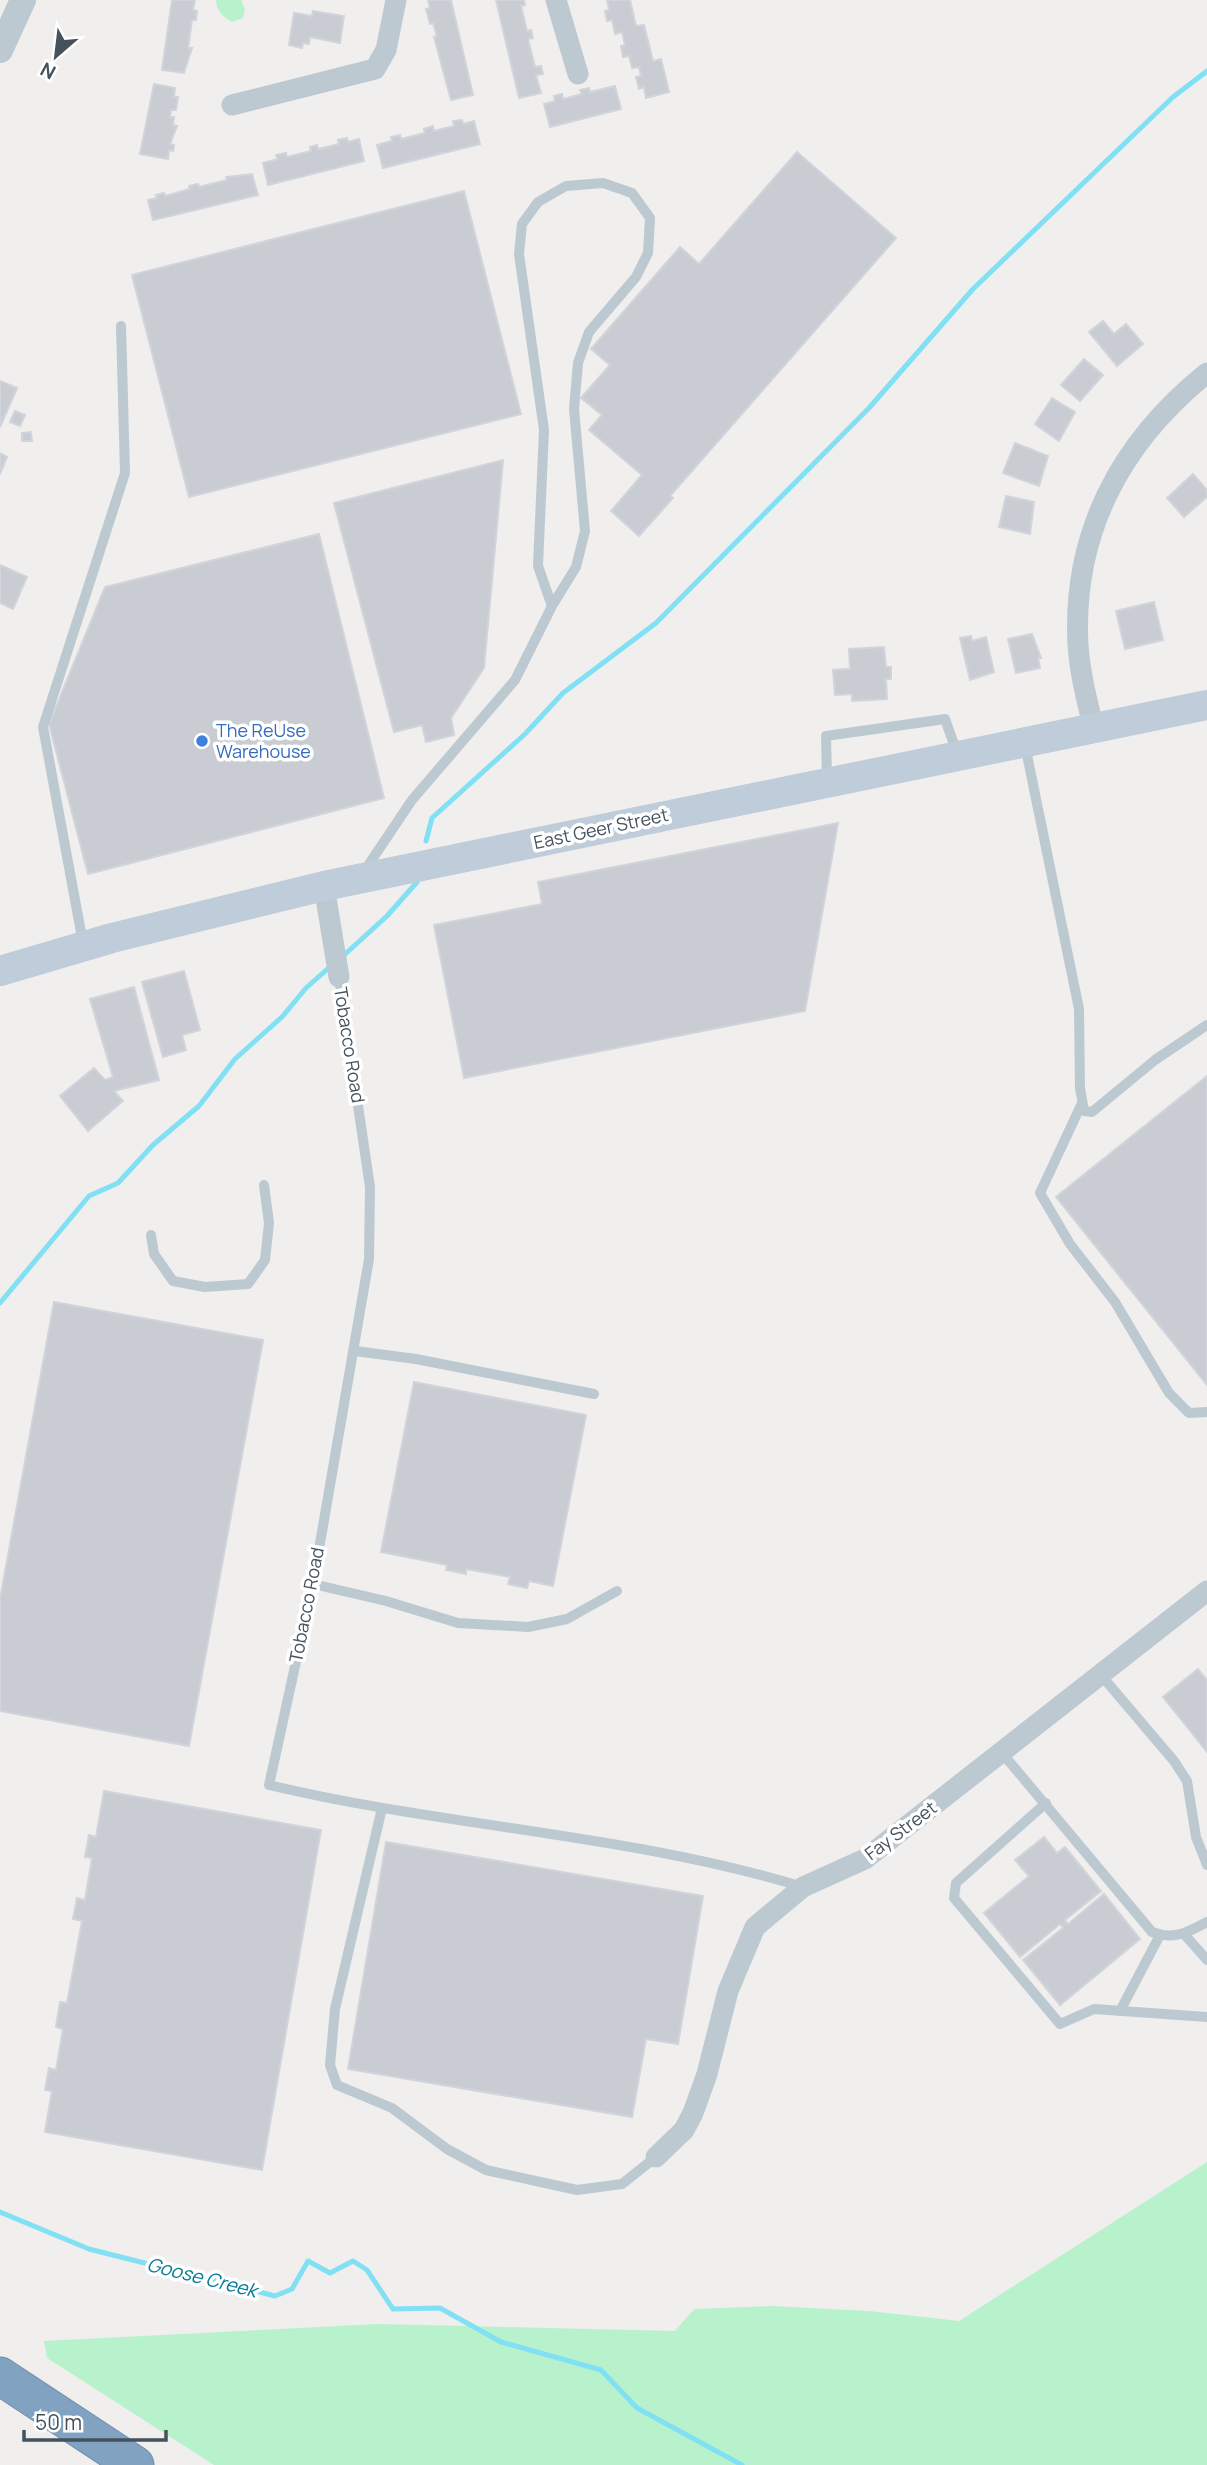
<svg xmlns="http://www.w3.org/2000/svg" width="1207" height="2465" viewBox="0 0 1207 2465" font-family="Manrope,sans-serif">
	<rect width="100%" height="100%" fill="#f1eeee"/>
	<g fill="#b8f2cc">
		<path d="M216,0H241L245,9L243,18L232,22C223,17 216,10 216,0Z"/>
		<polygon points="1207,2162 1207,2465 214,2465 47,2358 44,2341 378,2324 675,2331 694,2309 772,2306 869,2311 959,2321"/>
	</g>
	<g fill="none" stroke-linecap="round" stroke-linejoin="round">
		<g stroke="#81e0f3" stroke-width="5">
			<polyline points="426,841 432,818 525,734 563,693 656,623 869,408 973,289 1173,97 1207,71"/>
			<polyline points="343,956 387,916 417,882"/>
			<polyline points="0,1303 89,1196 118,1183 153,1145 199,1106 235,1059 282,1017 306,988 332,965"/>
			<polyline points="0,2212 89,2249 275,2296 292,2289 308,2261 330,2273 353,2261 367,2270 393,2309 440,2308 501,2342 601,2370 637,2408 742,2465"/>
		</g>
	</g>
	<g fill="#c9cdd3" stroke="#d1d4da" stroke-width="2">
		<polygon points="172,0 195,0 193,10 197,11 196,20 192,20 188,48 192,48 184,73 162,70"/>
		<polygon points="428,0 451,0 473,95 451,100 434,37 437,36 433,23 430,24 426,9 430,8"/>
		<polygon points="496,0 524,0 525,5 521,6 527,31 531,30 533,38 528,39 535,67 541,66 543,74 536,75 541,93 519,98"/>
		<polygon points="607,0 630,0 636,26 644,25 653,61 661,59 669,92 646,98 644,87 639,89 636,77 641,76 639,67 632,68 629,56 623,57 621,46 625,45 622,32 615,34 612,20 607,21 605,11 609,10"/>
		<polygon points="313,11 344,16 340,43 310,37 309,44 303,43 302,48 289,45 294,13 312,16"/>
		<polygon points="154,84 175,88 174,97 178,97 176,110 171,110 170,117 174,117 173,125 177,126 170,144 174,145 173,151 169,150 168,159 140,154"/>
		<polygon points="615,86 621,109 550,127 544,104 555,101 554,96 562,94 563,99 582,94 580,90 589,88 590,92"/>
		<polygon points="462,120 463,124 474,121 480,144 383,168 377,145 392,141 391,137 400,135 401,139 425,133 424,129 433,126 434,131 454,126 453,121"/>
		<polygon points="347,138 348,142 359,139 364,161 268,185 263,163 278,159 276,155 286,153 287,157 311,151 310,147 317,145 318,149 339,144 338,140"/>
		<polygon points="797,152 896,238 670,496 673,498 639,536 611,511 642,475 589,430 602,415 581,398 610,365 591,349 680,247 699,264"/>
		<polygon points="252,174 258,195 153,220 148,200 157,198 156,195 164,193 165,196 190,189 189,186 198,184 199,187 227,180 226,177"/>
		<polygon points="464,191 521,414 189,497 132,275"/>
		<polygon points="1103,321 1114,334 1126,324 1143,344 1117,366 1089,332"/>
		<polygon points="1084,359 1103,375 1080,401 1061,385"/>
		<polygon points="0,381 17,388 0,427"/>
		<polygon points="1052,398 1075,412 1059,441 1035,424"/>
		<polygon points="15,411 25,415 20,426 10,422"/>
		<polygon points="31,432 32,441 22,441 22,433"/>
		<polygon points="1015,443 1048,456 1039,486 1003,473"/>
		<polygon points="0,453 7,457 0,474"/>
		<polygon points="503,460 484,668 451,718 454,735 426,742 422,725 394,732 334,503"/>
		<polygon points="1193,474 1207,490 1207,497 1184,517 1167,498"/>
		<polygon points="1006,496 1034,502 1030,534 999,527"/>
		<polygon points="319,534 384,798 88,874 49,724 105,587"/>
		<polygon points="0,565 27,577 13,609 0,603"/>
		<polygon points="1154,602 1163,640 1125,649 1116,611"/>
		<polygon points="1032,634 1041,658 1038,658 1040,668 1016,673 1008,639"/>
		<polygon points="971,636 972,641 986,637 994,672 970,680 960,638"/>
		<polygon points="884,647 886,667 891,667 891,679 886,679 887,699 852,701 852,694 835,695 833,670 850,669 849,649"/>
		<polygon points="838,823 805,1011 464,1078 434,925 542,904 538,882"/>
		<polygon points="184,971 200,1030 182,1035 186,1050 163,1057 142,982"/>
		<polygon points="134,987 159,1080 114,1091 123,1101 88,1131 60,1096 94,1068 105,1080 113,1077 90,999"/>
		<polygon points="1207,1076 1207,1385 1056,1197"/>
		<polygon points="54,1302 263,1340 189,1746 0,1711 0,1599"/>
		<polygon points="414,1382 586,1415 553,1586 529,1581 527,1588 508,1584 510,1577 466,1569 466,1574 446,1570 447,1565 381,1552"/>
		<polygon points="1198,1669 1207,1680 1207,1752 1163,1697"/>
		<polygon points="104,1791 321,1830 262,2170 45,2132 52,2091 45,2090 49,2068 56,2070 63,2029 56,2027 60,2002 67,2003 82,1921 73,1919 77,1898 85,1900 92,1858 85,1857 89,1835 96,1837"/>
		<polygon points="1044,1837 1057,1853 1065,1847 1101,1891 1065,1920 1068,1924 1104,1894 1140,1939 1060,2005 1023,1960 1063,1928 1060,1924 1020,1957 984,1913 1029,1876 1015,1860"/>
		<polygon points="386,1842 703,1896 678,2044 646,2039 632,2117 348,2069"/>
	</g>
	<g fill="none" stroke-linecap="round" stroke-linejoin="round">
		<g stroke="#6c8ead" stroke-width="39">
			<polyline id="motorway" points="0,2376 135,2465"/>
		</g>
		<g stroke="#bdc9d1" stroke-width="10">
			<polyline points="1025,745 1079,1009 1080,1088 1084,1111 1092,1112 1155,1060 1207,1025"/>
			<polyline points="827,780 826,736 945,719 957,753"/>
			<polyline points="363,873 412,800 515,680 552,606 576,567 585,531 574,409 578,363 589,332 636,277 648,253 650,218 632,193 603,183 566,186 538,202 522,224 519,254 544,430 538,566 552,606"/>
			<polyline points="83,943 43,727 125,473 121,326"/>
			<path d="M339,977L370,1187L369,1259L313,1584L269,1785C445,1827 629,1834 803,1887"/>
			<polyline points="1082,1103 1040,1193 1070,1244 1115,1302 1169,1393 1189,1413 1207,1412"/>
			<polyline points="151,1235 154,1254 173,1281 205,1287 248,1284 265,1260 269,1223 264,1185"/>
			<polyline points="355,1351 416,1359 594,1394"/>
			<polyline points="313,1584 386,1601 458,1623 528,1627 567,1619 617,1591"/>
			<polyline points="1101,1675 1174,1761 1187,1781 1196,1837 1207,1865"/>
			<path d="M1003,1754L1152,1932C1174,1940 1187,1933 1207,1922"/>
			<polyline points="1046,1803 956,1883 954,1898 1060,2024 1094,2009 1207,2017"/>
			<polyline points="382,1808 335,2009 330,2065 337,2085 392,2108 447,2149 486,2170 577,2190 622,2184 656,2157"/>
			<polyline points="1184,1934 1207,1960"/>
			<polyline points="1120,2011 1160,1935"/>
		</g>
		<g stroke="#bdc9d1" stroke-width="21">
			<polyline points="556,0 578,74"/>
			<polyline points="232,105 375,69 386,50 396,0"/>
			<path d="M1094,729C1087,701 1080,674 1078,645C1072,533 1121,442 1207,373"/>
			<polyline points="324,886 339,977"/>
			<polyline points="656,2157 684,2130 693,2113 707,2074 728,1991 755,1927 803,1887 865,1859 1207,1591"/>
		</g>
		<polyline stroke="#bdc9d1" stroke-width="26" points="0,50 23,0"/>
		<polyline stroke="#bfccd9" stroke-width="30" points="0,971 112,938 324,886 1207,705"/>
		<use href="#motorway" stroke="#81a3c1" stroke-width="37"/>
	</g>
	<circle fill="#3f7fe0" stroke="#fff" stroke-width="2.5" cx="202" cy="741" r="7"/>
	<g text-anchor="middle" stroke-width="7" stroke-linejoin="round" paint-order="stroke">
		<g font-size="18" fill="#366cbe" stroke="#fff" text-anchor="start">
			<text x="216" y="737">The ReUse<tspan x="216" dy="21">Warehouse</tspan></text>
		</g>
		<g font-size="18" fill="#44525d" stroke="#fff">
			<text transform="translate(601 829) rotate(-12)" y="6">East Geer Street</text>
			<text transform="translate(349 1045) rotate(81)" y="6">Tobacco Road</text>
			<text transform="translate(307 1605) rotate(-79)" y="6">Tobacco Road</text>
			<text transform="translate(901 1831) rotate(-37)" y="6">Fay Street</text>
		</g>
		<g font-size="19" font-style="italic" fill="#047b93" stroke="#fff">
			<text transform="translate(202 2277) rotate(14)" y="7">Goose Creek</text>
		</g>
	</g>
	<g transform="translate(56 56) rotate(208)" stroke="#ffffff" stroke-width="5" paint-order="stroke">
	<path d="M0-5L12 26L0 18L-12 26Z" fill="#44525d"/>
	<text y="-10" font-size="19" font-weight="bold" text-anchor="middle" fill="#44525d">N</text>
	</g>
	<path d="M24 2430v10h142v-10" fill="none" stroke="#44525d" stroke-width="3.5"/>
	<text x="35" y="2430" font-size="21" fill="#44525d" stroke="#ffffff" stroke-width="5" paint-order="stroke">50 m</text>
</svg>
